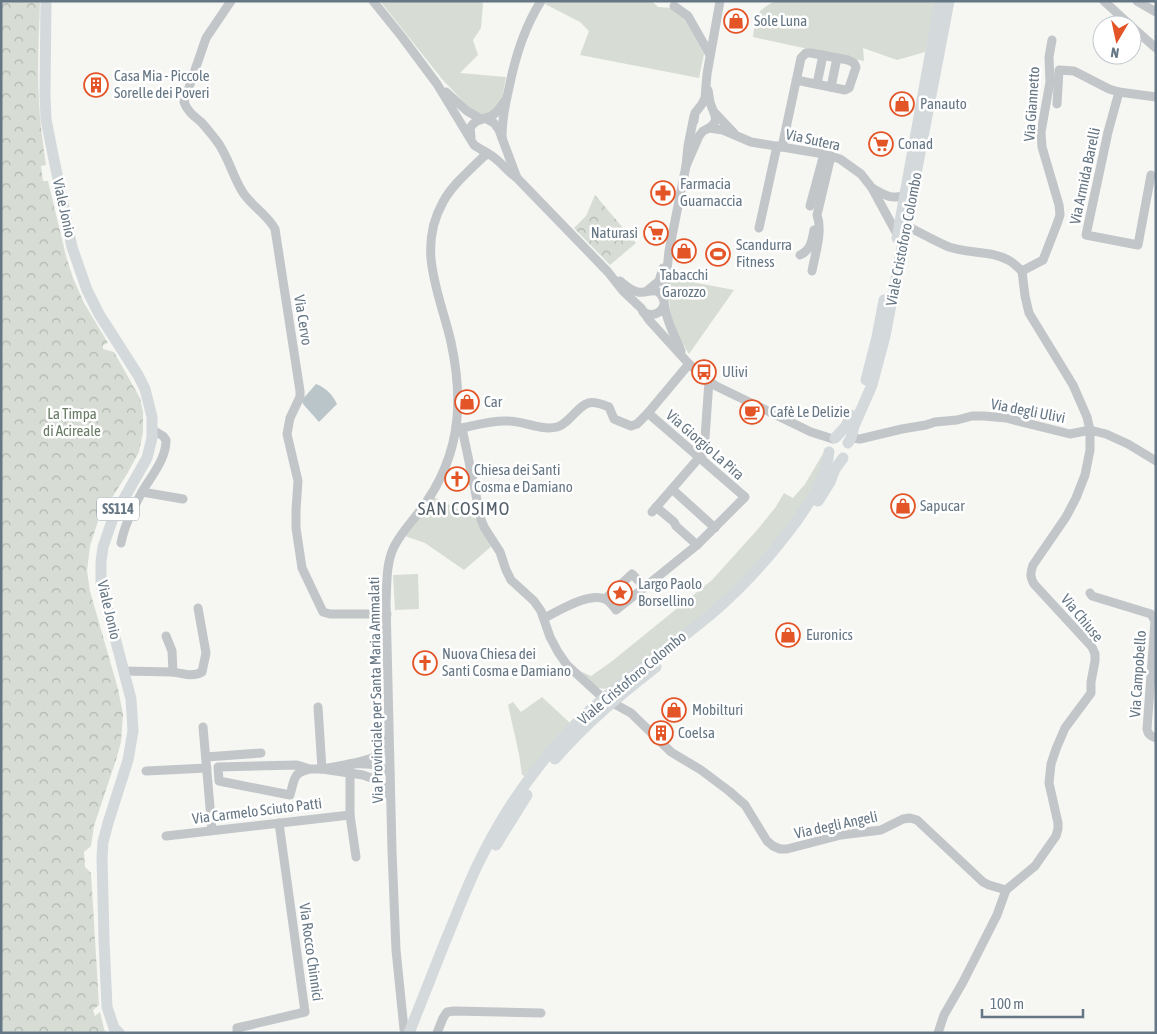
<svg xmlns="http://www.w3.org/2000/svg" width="1157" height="1034" viewBox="0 0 1157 1034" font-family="'Asap Condensed',sans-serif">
	<defs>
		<pattern id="forest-crowns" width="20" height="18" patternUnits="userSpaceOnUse" patternTransform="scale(1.25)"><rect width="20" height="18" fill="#d7ddd4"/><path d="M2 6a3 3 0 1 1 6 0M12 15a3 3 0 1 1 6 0" fill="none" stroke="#b2b8b2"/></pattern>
	</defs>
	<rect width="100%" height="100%" fill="#f6f6f3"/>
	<g fill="#d7ddd4">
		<polygon points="380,1 482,1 483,4 481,28 473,40 478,55 460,73 506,77 502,99 492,112 483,115 473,112 442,79"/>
		<polygon points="547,1 652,1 658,7 673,8 685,18 685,20 704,54 699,78 580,55 589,31 580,22 545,4"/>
		<polygon points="774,1 778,2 937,1 925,52 897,60 863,48 864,61 753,37 756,13 759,13 761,10"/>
		<path d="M671,278L734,290L689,354C672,326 666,312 671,278Z"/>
		<path d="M824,452L825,459L809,495L767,554L714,606L608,688C595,692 583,676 573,668L591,676L611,662L712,580L758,529L775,508L784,493L793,498L805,484Z"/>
		<polygon points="434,497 479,520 493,545 464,570 425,543 405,536"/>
		<polygon points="418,574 419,609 395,610 393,575"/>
		<polygon points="542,697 570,723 525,776 522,775 519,754 508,705 513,702 521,712"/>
	</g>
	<g fill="url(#forest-crowns)">
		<path d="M1,1H40C39,35 37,69 39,103C40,123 43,144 46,165L41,166L43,181H48L66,256L73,278L84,303L108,343L103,345V349L114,352L140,398L143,412V432L139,452L127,474L99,518L90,546L87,571L90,591L118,689L123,714L121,742L116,760L94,826L91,846L84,852L85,867L91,873L99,1005L93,1010L95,1016L100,1012L104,1029L106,1033H1Z"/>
		<polygon points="595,195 636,243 610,265 574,228 586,216"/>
	</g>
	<path fill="#b9c5c9" d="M316,384C326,388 332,394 337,404L319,422L303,404L302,400Z"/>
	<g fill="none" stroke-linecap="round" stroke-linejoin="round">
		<g stroke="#c2c6c9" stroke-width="9">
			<path d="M231,1L206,38L184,102C187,111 194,116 201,122C206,127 211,134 216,140C228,155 232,175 242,191C250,205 267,214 275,229L300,391V397L290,418L287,434L298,481L296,510V528L302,568L323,612L330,614H387"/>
			<path d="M373,1L402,37L437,84L474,145C480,149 486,152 492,156C501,162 508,172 517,178L608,272L623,291L641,308L649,320L689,364L709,381L716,386L811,432L833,439"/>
			<polyline points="1104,1 1130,25"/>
			<polyline points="1137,1 1156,12"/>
			<polyline points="674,6 688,16 710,55"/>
			<polyline points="1132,27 1156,48"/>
			<polyline points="817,84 823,55"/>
			<polyline points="831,87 837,58"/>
			<path d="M708,90C709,94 709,98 710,102C713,113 721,120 709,128"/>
			<polyline points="446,92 467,111 481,119"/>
			<polyline points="1119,92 1108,132 1086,235 1138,245 1151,175"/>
			<polyline points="1057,104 1059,70 1074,71 1109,89 1119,92 1156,97"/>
			<polyline points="715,113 734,133"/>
			<polyline points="485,118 494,123 499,130 517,178"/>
			<polyline points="694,121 695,113 702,104 705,98 707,74 720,1"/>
			<path d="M471,137L470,128C475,120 480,120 489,117C496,115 500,108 504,102"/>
			<path d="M502,138C502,121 505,104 509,88C515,57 524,28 541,1"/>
			<polyline points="782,147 801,58 806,53 811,53 848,60 854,63 856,67 849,88 845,90 796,80"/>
			<polyline points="686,166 699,136 703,131 709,128 723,130 751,142 824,154 840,159 861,174 872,188 897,234"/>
			<path d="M872,188C885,195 889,199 904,196"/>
			<polyline points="810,206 824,154"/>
			<path d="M907,226C921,233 935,241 949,247C969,254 992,250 1010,261C1014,263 1018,268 1022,271"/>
			<polyline points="759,228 777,146"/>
			<path d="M800,255C811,250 812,241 814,230"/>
			<path d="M812,271C815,254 823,231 817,215L831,156"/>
			<polyline points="1022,271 1043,260 1057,224 1060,215 1059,205 1042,147 1041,132 1050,82 1049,57 1052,40"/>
			<path d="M620,281C626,286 631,291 638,292C650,294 657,284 664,300"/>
			<polyline points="647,291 659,281 663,268"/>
			<path d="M643,312C652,317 661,314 664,305"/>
			<path d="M681,351C674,334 665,318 664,300L669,251L686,166L688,146L694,116"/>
			<path d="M456,427L462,428C476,425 493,420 508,421C524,421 541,431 557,427C562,426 566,422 570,418C585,403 587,398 609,407L614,419L631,426L637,424L648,413L689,364"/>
			<polyline points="462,428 481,519 484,527 500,552 506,570 511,580 534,601 541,611 550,637 558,652 567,665 603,698"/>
			<polyline points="851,438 860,439 902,429 926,425 935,422 957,420 972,416 984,416 1006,418 1070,434 1090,430 1106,434 1128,444 1156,461"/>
			<polyline points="672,489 715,528"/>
			<polyline points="142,492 183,499"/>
			<polyline points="656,507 674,522 676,526 697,545"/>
			<polyline points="652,512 704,452 709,381"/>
			<path d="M121,543C124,526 133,508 142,492C151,476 166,460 166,440L163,436L153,430"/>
			<polyline points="645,587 697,545 745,497 648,413"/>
			<path d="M1090,593L1092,596L1151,614L1155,621L1147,729C1148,734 1150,736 1156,738"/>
			<path d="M544,618C559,611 588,592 605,599C610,601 613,606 616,610L645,587L632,574L605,599"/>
			<polyline points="124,671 173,672 172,651 166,636"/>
			<path d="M173,672C183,674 193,677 202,672L206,653L198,608"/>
			<polyline points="611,702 631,713 671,752 701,770 729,791 745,805 767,841 773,846 780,849 787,849 841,835 881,830 903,819 910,818 917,820 983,882 989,885 1006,890"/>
			<polyline points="318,707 322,769"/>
			<polyline points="203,727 212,830"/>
			<polyline points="206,757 261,753"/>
			<path d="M328,768C339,766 373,761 381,753C384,749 386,743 388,738"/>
			<path d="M310,769C292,773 295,779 290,795L219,781L218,767L297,765L310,769H322L363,775L374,779L380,783L390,796"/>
			<polyline points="146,771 207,768"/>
			<polyline points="350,815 356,857"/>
			<path d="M166,836L350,815V764C365,763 377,763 390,773"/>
			<path d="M404,1029L396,950L392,851L386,602C387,584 386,565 393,549C399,535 410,524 419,512C440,485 454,452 457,418C459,394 456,365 451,342C440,294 416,250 443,202C452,185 469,171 483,157L488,154"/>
			<polyline points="237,1033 237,1028 305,1012 279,823"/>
			<polyline points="437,1033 443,1018 447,1012 454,1011 541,1013"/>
			<path d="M938,1033L944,1015L963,982L997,915L1006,890L1035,866L1056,836L1058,829V823L1049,783L1051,764L1056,749L1065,728L1091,693V682L1095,661V654L1092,647L1034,584C1030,577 1030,573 1033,565L1066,517L1076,498L1085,475L1090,450V430L1087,417L1073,385L1029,313L1025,296L1022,271"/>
		</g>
		<g stroke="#d4d9dc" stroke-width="11">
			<polyline points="46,1 45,95 46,119 52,150 72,247 87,290 99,314 138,375 145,389 152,417 152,438 147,458 113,518 103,547 101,562 101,584 126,680 131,699 132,714 133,731 128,760 108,823 103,842 102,857 104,940 107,1007 114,1028 119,1033"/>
			<polyline points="897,238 940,1"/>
			<polyline points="866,380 877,337 884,300"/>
			<polyline points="835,438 846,426 851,415"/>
			<polyline points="848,443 851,438 854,426 872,385 885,336 949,1"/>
			<polyline points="818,501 830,482 835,469 843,458"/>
			<path d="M555,759C585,724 620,695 656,667"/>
			<polyline points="496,845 527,795"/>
			<path d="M409,1033C421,1002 433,972 445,942C457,914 467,885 481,858C497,825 517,794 539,766C558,741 581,717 604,698C641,667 681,640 717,609C748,582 774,552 798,519C812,499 826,477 829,452"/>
		</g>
	</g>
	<defs>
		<g id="shop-ring" transform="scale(1.25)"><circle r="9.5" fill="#fff" stroke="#e35426" stroke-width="1.5"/><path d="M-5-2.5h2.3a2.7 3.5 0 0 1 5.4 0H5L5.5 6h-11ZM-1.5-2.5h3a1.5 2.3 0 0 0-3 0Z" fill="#e35426"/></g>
		<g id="building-ring" transform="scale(1.25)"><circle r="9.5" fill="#fff" stroke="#e35426" stroke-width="1.5"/><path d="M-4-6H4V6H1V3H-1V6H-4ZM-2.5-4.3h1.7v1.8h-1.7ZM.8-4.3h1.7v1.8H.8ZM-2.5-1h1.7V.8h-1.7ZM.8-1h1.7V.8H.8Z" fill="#e35426"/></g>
		<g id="supermarket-ring" transform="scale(1.25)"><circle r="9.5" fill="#fff" stroke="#e35426" stroke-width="1.5"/><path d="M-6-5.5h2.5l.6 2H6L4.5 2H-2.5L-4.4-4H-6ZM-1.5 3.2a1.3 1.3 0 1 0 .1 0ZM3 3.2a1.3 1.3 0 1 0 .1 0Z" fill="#e35426"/></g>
		<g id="pharmacy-ring" transform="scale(1.25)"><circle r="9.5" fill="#fff" stroke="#e35426" stroke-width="1.5"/><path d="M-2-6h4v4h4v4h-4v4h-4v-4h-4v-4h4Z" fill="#e35426"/></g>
		<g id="stadium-ring" transform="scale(1.25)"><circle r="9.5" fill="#fff" stroke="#e35426" stroke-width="1.5"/><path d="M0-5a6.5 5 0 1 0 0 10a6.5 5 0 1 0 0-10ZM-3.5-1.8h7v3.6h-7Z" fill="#e35426"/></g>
		<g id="bus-ring" transform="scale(1.25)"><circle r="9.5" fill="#fff" stroke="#e35426" stroke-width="1.5"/><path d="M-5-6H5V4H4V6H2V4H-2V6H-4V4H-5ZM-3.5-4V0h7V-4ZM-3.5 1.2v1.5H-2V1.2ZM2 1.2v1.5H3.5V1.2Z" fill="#e35426"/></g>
		<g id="cafe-ring" transform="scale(1.25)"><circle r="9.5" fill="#fff" stroke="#e35426" stroke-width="1.5"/><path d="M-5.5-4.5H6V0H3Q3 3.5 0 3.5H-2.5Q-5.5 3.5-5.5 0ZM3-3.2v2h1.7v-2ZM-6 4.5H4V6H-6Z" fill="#e35426"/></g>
		<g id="church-ring" transform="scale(1.25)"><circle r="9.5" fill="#fff" stroke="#e35426" stroke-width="1.5"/><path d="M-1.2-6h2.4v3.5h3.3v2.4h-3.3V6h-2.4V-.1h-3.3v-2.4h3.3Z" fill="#e35426"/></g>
		<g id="sight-ring" transform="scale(1.25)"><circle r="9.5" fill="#fff" stroke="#e35426" stroke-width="1.5"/><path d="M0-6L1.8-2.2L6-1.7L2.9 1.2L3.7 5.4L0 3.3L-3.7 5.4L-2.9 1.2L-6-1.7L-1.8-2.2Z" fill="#e35426"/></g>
	</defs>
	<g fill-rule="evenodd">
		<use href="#shop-ring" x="736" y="21"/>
		<use href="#building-ring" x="96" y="85"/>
		<use href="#shop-ring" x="902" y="104"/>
		<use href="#supermarket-ring" x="881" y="144"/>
		<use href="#pharmacy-ring" x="663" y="193"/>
		<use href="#supermarket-ring" x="656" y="233"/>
		<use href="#shop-ring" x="684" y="251"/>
		<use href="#stadium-ring" x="718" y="254"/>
		<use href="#bus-ring" x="704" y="372"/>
		<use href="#shop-ring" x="467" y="402"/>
		<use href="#cafe-ring" x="752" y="412"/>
		<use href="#church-ring" x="457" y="479"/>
		<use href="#shop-ring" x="903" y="506"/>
		<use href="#sight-ring" x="620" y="593"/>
		<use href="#shop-ring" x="788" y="635"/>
		<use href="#church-ring" x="425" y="663"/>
		<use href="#shop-ring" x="674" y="710"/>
		<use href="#building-ring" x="661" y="733"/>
	</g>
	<g text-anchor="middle" stroke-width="5" stroke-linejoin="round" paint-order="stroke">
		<rect fill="#fff" stroke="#939fa9" stroke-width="1" x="97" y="497.5" width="42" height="23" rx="4"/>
		<g font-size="14" font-weight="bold" fill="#657684">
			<text x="118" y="514">SS114</text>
		</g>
		<g font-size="15" fill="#657684" stroke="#fff" text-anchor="start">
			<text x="754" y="26">Sole Luna</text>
			<text x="114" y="81">Casa Mia - Piccole<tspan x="114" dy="17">Sorelle dei Poveri</tspan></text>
			<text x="920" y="109">Panauto</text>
			<text x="898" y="149">Conad</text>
			<text x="680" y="189">Farmacia<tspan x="680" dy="17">Guarnaccia</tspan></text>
			<text x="638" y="238" text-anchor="end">Naturasì</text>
			<text x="736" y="250">Scandurra<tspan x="736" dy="17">Fitness</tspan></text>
			<text x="684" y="280" text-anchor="middle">Tabacchi<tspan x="684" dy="17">Garozzo</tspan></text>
			<text x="722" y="377">Ulivi</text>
			<text x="484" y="407">Car</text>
			<text x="770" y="417">Cafè Le Delizie</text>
			<text x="474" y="475">Chiesa dei Santi<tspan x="474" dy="17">Cosma e Damiano</tspan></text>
			<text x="920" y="511">Sapucar</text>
			<text x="638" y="589">Largo Paolo<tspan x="638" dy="17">Borsellino</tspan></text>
			<text x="806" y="640">Euronics</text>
			<text x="442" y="659">Nuova Chiesa dei<tspan x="442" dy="17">Santi Cosma e Damiano</tspan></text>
			<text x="692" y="715">Mobilturi</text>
			<text x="678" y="738">Coelsa</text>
		</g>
		<g font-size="15" fill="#657684" stroke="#fff">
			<text transform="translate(1032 104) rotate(-86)" y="5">Via Giannetto</text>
			<text transform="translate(813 140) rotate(12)" y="5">Via Sutera</text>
			<text transform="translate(1085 176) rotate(-78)" y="5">Via Armida Barelli</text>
			<text transform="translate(64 208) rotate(78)" y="5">Viale Jonio</text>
			<text transform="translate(904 239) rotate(-79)" y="5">Viale Cristoforo Colombo</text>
			<text transform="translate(303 320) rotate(81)" y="5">Via Cervo</text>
			<text transform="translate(1028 411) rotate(11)" y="5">Via degli Ulivi</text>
			<text transform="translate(705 445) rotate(41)" y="5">Via Giorgio La Pira</text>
			<text transform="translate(109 610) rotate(77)" y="5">Viale Jonio</text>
			<text transform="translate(1082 618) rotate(50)" y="5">Via Chiuse</text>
			<text transform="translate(1138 674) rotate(-86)" y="5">Via Campobello</text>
			<text transform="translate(632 678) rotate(-40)" y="5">Viale Cristoforo Colombo</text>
			<text transform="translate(376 690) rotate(-91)" y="5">Via Provinciale per Santa Maria Ammalati</text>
			<text transform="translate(257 811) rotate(-7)" y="5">Via Carmelo Sciuto Patti</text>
			<text transform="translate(836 825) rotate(-12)" y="5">Via degli Angeli</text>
			<text transform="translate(311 952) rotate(82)" y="5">Via Rocco Chinnici</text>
		</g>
		<g font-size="15" fill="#687b64" stroke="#fff">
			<text x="72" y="419">La Timpa<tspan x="72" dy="17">di Acireale</tspan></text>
		</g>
		<g font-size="18" letter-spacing="1" fill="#535f69" stroke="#fff">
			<text x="464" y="515">SAN COSIMO</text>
		</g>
	</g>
	<rect width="1157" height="1034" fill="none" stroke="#657684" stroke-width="5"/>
	<g transform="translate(1117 40) rotate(189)"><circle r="24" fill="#ffffff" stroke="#c1c8ce"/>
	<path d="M0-4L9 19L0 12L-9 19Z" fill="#e35426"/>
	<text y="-8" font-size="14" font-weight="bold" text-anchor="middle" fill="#657684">N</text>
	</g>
	<path d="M982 1009v8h101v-8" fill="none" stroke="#657684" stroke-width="2.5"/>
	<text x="990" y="1009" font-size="15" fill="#657684" stroke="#ffffff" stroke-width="4" paint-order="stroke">100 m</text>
</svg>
